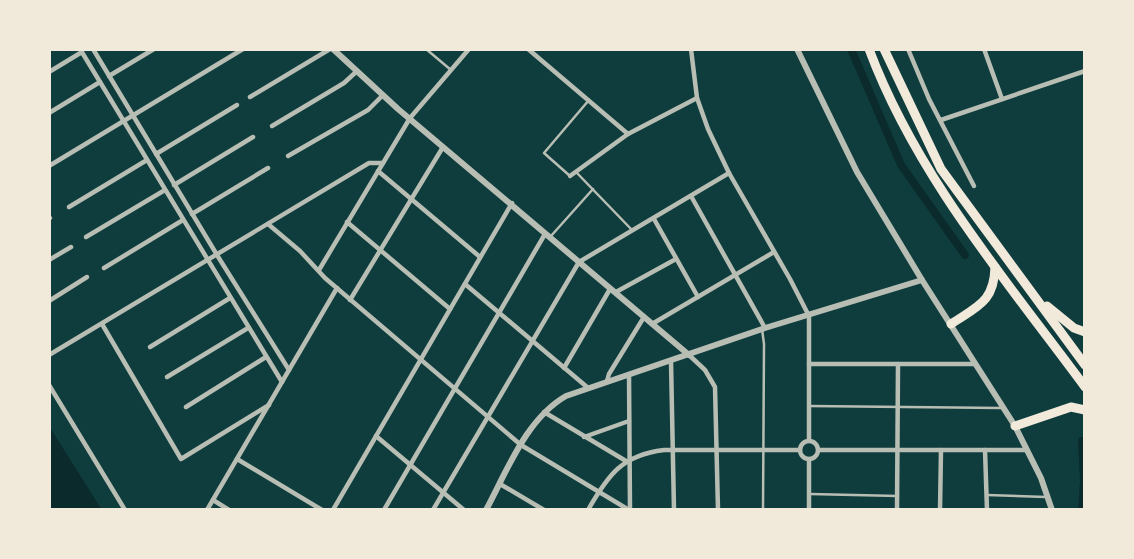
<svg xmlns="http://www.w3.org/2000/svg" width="1134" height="559" viewBox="0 0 1134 559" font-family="Barlow,sans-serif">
	<rect width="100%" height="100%" fill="#0f3d3e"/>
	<polygon fill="#0a2a2b" points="49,426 102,510 49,510"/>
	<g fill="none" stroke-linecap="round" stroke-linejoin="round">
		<g stroke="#0a2a2b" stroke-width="8">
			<polyline points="851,49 901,165 965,255"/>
			<polyline points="1082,510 1084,480 1082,441"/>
		</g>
		<g stroke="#b8beb3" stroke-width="2.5">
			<polyline points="426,49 451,70"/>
			<polyline points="576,172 632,230"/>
			<polyline points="570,176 544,153 589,100"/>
			<polyline points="551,236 593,189"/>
			<polyline points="762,329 764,344 763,510"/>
			<polyline points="809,406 1001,408"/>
			<polyline points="810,494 898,496"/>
			<polyline points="987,495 1046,497"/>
		</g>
		<g stroke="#b8beb3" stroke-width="4.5">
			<polyline points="80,49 282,382"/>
			<polyline points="93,49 217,255 289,370"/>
			<polyline points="528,49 628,134 697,98"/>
			<polyline points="691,49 697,98 708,129 729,173 790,279 809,316 809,440"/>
			<polyline points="908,49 929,99 974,186"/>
			<polyline points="984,49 1002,99"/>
			<polyline points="49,72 82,52"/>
			<polyline points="109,76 154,49"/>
			<polyline points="250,97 330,49"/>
			<polyline points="49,113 100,82"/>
			<polyline points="941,120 1085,71"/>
			<polyline points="272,126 344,83 357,71"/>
			<polyline points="156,154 237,105"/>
			<polyline points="288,156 368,110 383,95"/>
			<polyline points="49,166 243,49"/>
			<polyline points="378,171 480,257"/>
			<polyline points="570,176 628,134"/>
			<polyline points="174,185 253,137"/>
			<polyline points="691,196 765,328"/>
			<polyline points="69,207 147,160"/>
			<polyline points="192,214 268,168"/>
			<polyline points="49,219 50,218"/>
			<polyline points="654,219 698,297"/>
			<polyline points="347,222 450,309"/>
			<polyline points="268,224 300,251 325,278 521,445 629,510"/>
			<polyline points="86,237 165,190"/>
			<polyline points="49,260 71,247"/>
			<polyline points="104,268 183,220"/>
			<polyline points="319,270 410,118 469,49"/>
			<polyline points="465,284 587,387"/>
			<polyline points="616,292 676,259"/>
			<polyline points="350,300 443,147"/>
			<polyline points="49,301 87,277"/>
			<polyline points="102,324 181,459 269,405"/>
			<polyline points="652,324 774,252"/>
			<polyline points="150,347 230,298"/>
			<polyline points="49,355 369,163 383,163"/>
			<polyline points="689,355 705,370 715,387 718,510"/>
			<polyline points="671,361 674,510"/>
			<polyline points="809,364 975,364"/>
			<polyline points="564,368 610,289"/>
			<polyline points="629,374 630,510"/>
			<polyline points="167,377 248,328"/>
			<polyline points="607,381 609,374 644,317"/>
			<polyline points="49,385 125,510"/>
			<polyline points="186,407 266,357"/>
			<polyline points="544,412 626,461"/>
			<polyline points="376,436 464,510"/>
			<polyline points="584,437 629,421"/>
			<circle cx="809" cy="450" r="9"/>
			<polyline points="819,450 1026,450"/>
			<polyline points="985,450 987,510"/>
			<polyline points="237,459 322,510"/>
			<polyline points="809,460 809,510"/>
			<polyline points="500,484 544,510"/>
			<polyline points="213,500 229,510"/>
			<polyline points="207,510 337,288"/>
			<polyline points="333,510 512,203"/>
			<polyline points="384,510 545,234"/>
			<polyline points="433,510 579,262 729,173"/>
			<path d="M588,510C608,475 622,455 664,450H800"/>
			<polyline points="897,510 898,364"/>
			<polyline points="940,510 941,450"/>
		</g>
		<g stroke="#b8beb3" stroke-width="6">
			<polyline points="333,49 398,109 689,355"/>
			<polyline points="797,49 857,172 922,280 1015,426 1041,478 1052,510"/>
			<path d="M486,510C507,471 526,419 566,396L765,328L922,280"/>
		</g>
		<g stroke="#f1e9da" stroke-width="9">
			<path d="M869,49C916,175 1006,280 1085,387"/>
			<polyline points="884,49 941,169 1085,365"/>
			<polyline points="1047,306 1074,328 1085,332"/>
			<path d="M951,324C978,306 994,302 995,267"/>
			<polyline points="1015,426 1071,407 1085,410"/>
		</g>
	</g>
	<rect width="1134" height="559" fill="none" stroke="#f1e9da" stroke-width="102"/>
</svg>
